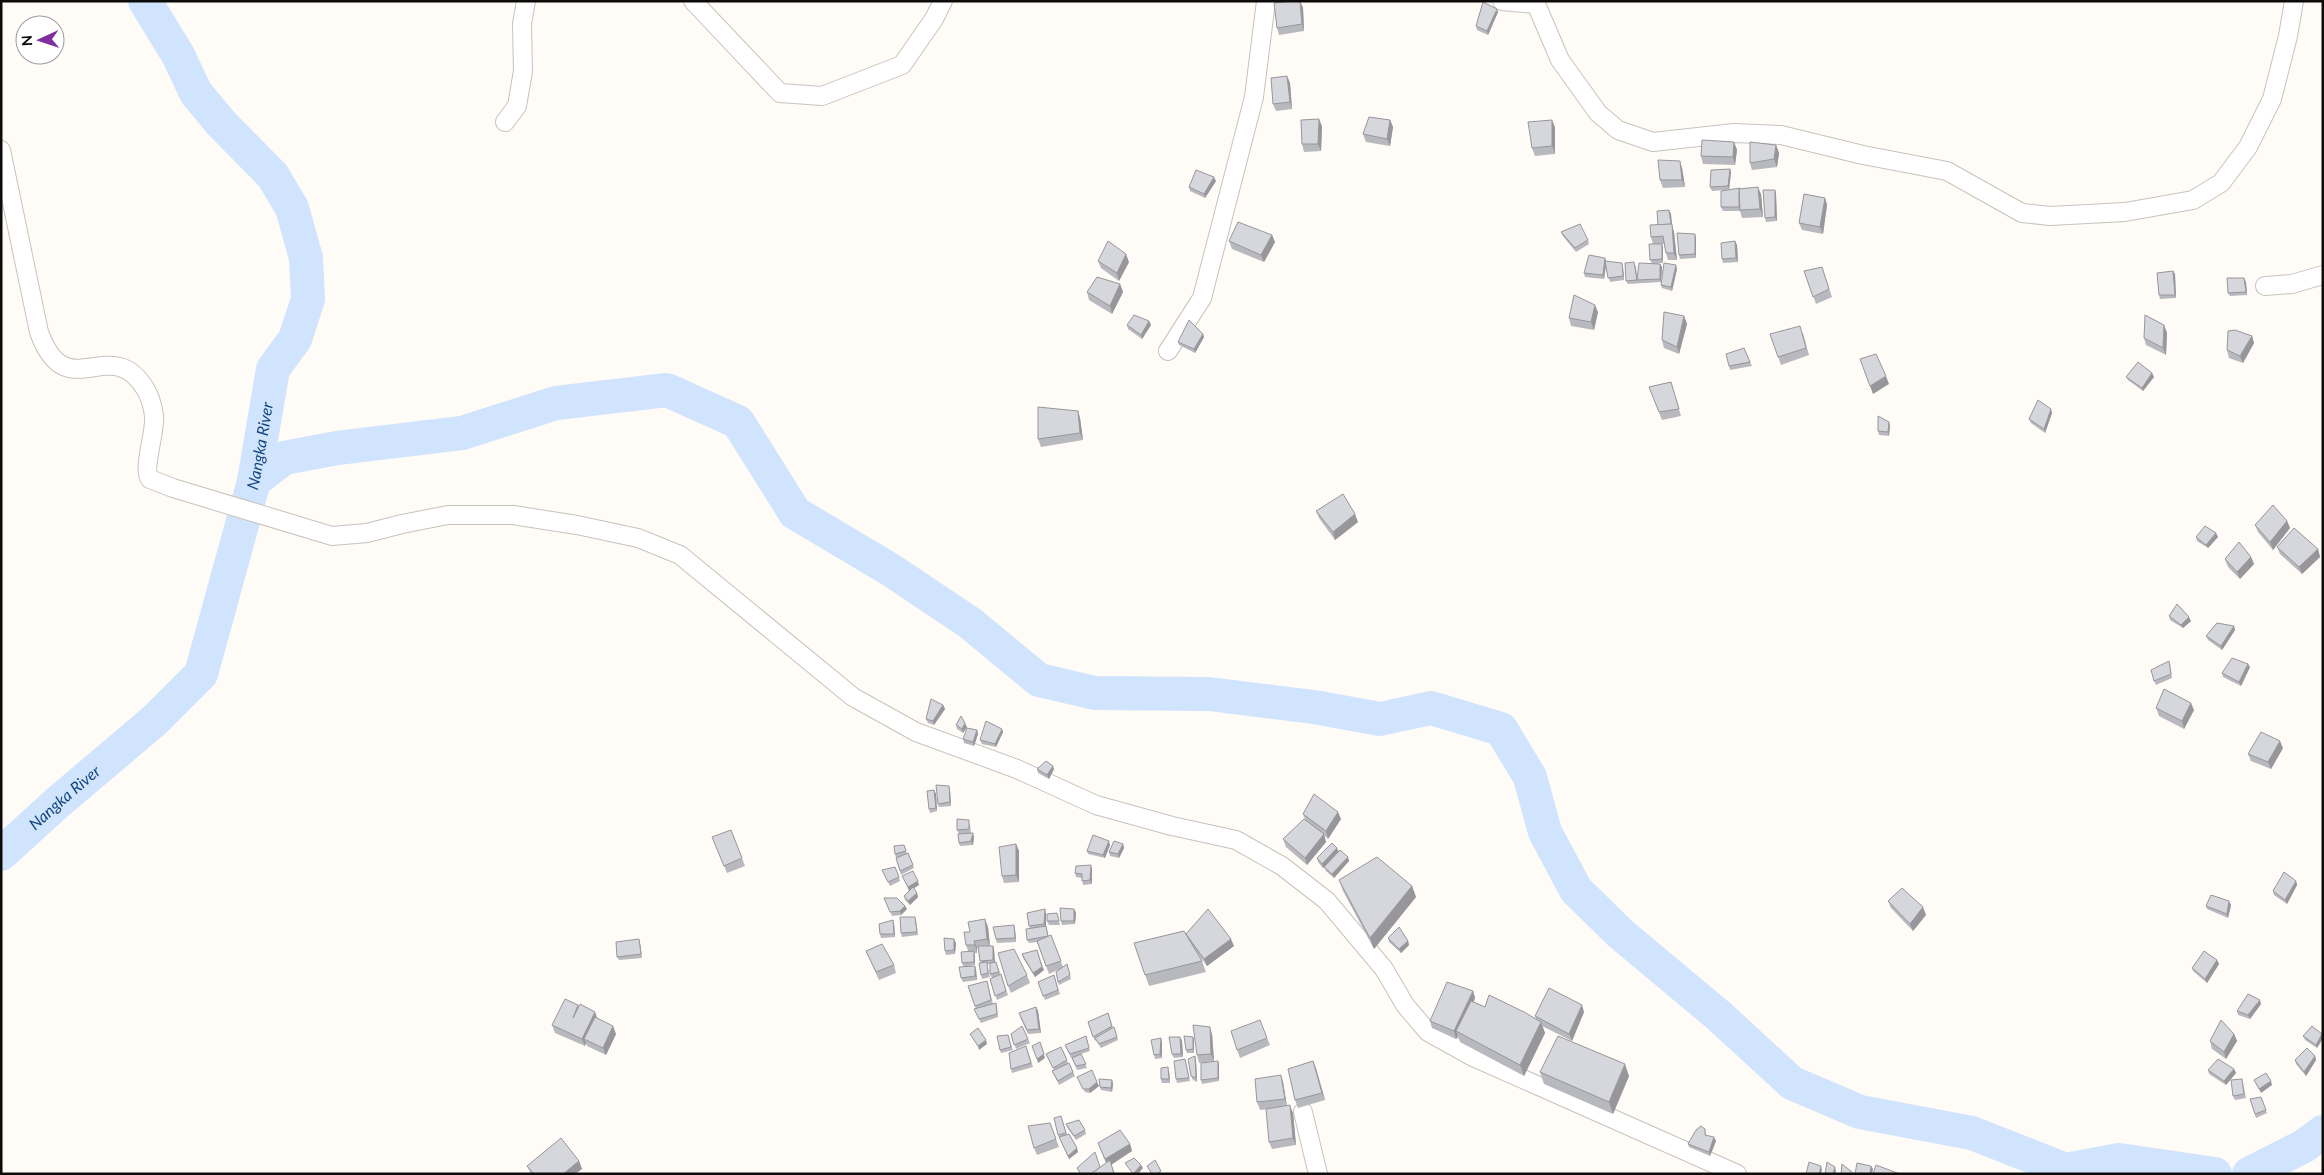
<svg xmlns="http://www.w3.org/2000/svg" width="2324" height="1175" viewBox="0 0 2324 1175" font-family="Lato,sans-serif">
	<rect width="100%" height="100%" fill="#fffbf6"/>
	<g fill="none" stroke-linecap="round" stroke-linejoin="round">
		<g stroke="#d0e4fe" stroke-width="34">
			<polyline points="254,481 284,458 337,448 462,433 556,403 667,390 738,422 795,513 891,570 970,623 1039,680 1095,693 1209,694 1314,707 1380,719 1431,708 1501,729 1530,777 1545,832 1576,890 1621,934 1718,1015 1792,1083 1860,1112 1972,1133 2066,1170 2119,1160 2215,1174"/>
			<path id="s1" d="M1,854L57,803L155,720L201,674L254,481L273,369L295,339L308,299L306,258L292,208L273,176L221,123L196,93L178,55L145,1"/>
			<polyline points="2249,1174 2304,1146 2323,1132"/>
		</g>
		<g stroke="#c7c3bd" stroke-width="20">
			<g id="street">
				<polyline points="693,1 780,93 822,96 902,65 934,19 943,1"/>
				<polyline points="1502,1 1536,4 1560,60 1598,113 1618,130 1653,142 1734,133 1781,135 1863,155 1947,171 2022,213 2050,216 2125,212 2193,200 2221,183 2248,147 2272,99 2288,36 2294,1"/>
				<polyline points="505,122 517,106 523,71 522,24 526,1"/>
				<path d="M1,150L39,332C67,410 111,330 146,390C150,397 153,408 154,416C156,430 142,470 150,479L173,488L332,536L367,533L402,524L448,515H513L577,525L638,538L680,555L853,697L916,732L1017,769L1096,805L1172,826L1236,840L1282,866L1327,901L1384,969L1405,1005L1428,1032L1471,1056L1737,1174"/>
				<polyline points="2265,286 2292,284 2323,275"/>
				<polyline points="1168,351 1202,298 1254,97 1266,1"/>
				<polyline points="1303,1112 1318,1174"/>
			</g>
		</g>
		<use href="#street" stroke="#fff" stroke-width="18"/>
	</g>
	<g fill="#b8b9be">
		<polygon points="1300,1 1303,8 1304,31 1279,35 1277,28"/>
		<polygon points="1498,12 1488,35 1477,30 1476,26"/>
		<polygon points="1287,76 1290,83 1292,109 1276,111 1273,104"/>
		<polygon points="1390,120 1393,127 1390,146 1366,142 1363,134"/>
		<polygon points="1322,126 1321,151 1304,152 1302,144"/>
		<polygon points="1555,127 1555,154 1535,156 1532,148"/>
		<polygon points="1734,142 1737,150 1735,165 1703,164 1701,156"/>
		<polygon points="1776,145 1779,153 1777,167 1752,170 1750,163"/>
		<polygon points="1682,168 1685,187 1663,188 1660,180"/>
		<polygon points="1730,169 1731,172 1729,190 1761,194 1763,217 1742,218 1740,211 1723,211 1721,207 1726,190 1712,191 1710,187"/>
		<polygon points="1216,181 1205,198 1190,191 1189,187"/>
		<polygon points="1775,190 1776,194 1777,221 1766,222 1765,218"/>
		<polygon points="1825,198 1827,205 1823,234 1802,230 1799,223"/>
		<polygon points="1669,210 1671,214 1672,226 1674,232 1677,260 1668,260 1666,253 1664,244 1662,244 1663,248 1663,263 1655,263 1660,264 1662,267 1661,282 1628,284 1626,281 1636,265 1637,277 1652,263 1650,260 1653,244 1651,237 1658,225"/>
		<polygon points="1561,232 1588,240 1589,244 1576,252 1562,235"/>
		<polygon points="1272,235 1275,242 1264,262 1232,249 1229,241"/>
		<polygon points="1696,238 1696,258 1680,259 1679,255"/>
		<polygon points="1735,241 1737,245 1738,262 1723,263 1722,259"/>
		<polygon points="1605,258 1606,261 1623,267 1624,280 1610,282 1606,267 1604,279 1585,277 1584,273"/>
		<polygon points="1098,261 1129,262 1119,281 1101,268"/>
		<polygon points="1822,267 1832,297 1816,304 1804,271"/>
		<polygon points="1677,269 1672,291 1662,288 1661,285"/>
		<polygon points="2173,271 2175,274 2176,298 2160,299 2159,295"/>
		<polygon points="2246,282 2247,295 2230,296 2228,293"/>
		<polygon points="1120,284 1123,292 1112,314 1089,300 1087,292"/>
		<polygon points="1598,312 1594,330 1571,326 1569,318"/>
		<polygon points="1684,316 1687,324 1679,354 1664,348 1662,340"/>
		<polygon points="1149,321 1151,325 1142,339 1128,329 1127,325"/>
		<polygon points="2164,325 2167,333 2166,355 2146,345 2144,338"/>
		<polygon points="1803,333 1809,355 1781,365 1770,334"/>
		<polygon points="1203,334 1204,337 1195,353 1179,345 1178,342"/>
		<polygon points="2252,336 2254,343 2243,363 2229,358 2227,350"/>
		<polygon points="1744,348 1752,366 1730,370 1729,366"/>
		<polygon points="2152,373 2154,377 2143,391 2128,380 2126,377"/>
		<polygon points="1671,382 1681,416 1662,420 1649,387"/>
		<polygon points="1078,411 1080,418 1083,440 1041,447 1038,439"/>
		<polygon points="2052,413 2045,433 2031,423 2029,419"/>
		<polygon points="1890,425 1889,436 1879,435 1878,431"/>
		<polygon points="1316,511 1358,522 1335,540 1319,518"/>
		<polygon points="2287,521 2290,528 2273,550 2258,532 2255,525"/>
		<polygon points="2216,533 2218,537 2208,548 2197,541 2196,537"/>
		<polygon points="2277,547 2318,549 2320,557 2302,574 2280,554"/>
		<polygon points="2251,557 2254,564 2240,579 2228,567 2225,559"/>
		<polygon points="2169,616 2191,621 2183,628 2170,620"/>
		<polygon points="2234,626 2235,630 2222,650 2208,640 2206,636"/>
		<polygon points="2170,664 2172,678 2156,685 2154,681"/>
		<polygon points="2248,664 2250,667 2241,686 2223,677 2222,673"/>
		<polygon points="943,705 945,709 934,725 928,723 926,719"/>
		<polygon points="2156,708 2194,710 2184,729 2159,716"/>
		<polygon points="956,725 967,727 963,733 957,729"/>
		<polygon points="1002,729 1003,732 996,747 982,744 980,740"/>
		<polygon points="977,730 978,734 974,746 964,743 963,739"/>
		<polygon points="2283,748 2271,769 2251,761 2248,754"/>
		<polygon points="1037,769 1054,769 1049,779 1038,773"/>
		<polygon points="934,790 936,794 937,811 930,813 929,809"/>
		<polygon points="950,790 951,806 939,807 938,804"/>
		<polygon points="1303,814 1341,819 1328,839 1324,835 1326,842 1307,865 1286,847 1283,839 1305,819"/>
		<polygon points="970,824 971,833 959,834 957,830"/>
		<polygon points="731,830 745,866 727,873 715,845"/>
		<polygon points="974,837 973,845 960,846 959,843"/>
		<polygon points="1016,844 1019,851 1019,882 1004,883 1002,876"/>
		<polygon points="1123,844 1124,848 1119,858 1110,856 1109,852"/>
		<polygon points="904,845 907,854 908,853 914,868 901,875 895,854"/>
		<polygon points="1110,845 1105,858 1088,854 1087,851"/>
		<polygon points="1339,851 1349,861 1334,878 1326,871 1324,867 1336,854 1323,868 1318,862 1317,858"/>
		<polygon points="895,867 900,881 890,886 882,870"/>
		<polygon points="1092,869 1092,884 1083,885 1082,878 1076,877 1075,873"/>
		<polygon points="904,879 919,885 914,888 918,897 910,905 905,900 904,896 909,891"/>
		<polygon points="1339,880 1412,886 1416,897 1374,949 1343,891"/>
		<polygon points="2296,881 2297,885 2287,904 2274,895 2273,891"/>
		<polygon points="884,898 905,906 907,909 901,915 892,916"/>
		<polygon points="1888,901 1926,915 1913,931 1891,908"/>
		<polygon points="2231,905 2228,918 2207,909 2206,906"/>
		<polygon points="1074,909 1076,913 1075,924 1062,925 1061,921"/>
		<polygon points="1046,913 1046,926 1048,936 1051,935 1063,967 1067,964 1071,979 1059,985 1058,982 1058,970 1049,974 1037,942 1029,943 1027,940 1030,928 1029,926"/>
		<polygon points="1058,916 1060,925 1049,925 1047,921"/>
		<polygon points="915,917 916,920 918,935 902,937 901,933"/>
		<polygon points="894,923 895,937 881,938 880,934"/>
		<polygon points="988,927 990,946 993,946 994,949 995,962 996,962 1008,995 997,1000 990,979 995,977 992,978 990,974 990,964 987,964 990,977 982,979 981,975 981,963 978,948 977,948 977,953 974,953 975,955 975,965 964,967 962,963 968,951 966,945 970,932"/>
		<polygon points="1015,929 1016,942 997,943 996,939"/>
		<polygon points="1186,934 1234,946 1207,966 1192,946 1202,961 1206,972 1149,986 1134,943 1188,939"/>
		<polygon points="1388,938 1408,941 1409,945 1401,953 1389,942"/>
		<polygon points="640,943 642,958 619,960 617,957"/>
		<polygon points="956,943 955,954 946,955 945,951"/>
		<polygon points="1037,950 1044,970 1035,977 1023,958 1022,954"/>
		<polygon points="866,951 894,965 896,973 879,980"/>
		<polygon points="2217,960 2219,964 2207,983 2193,971 2192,968"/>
		<polygon points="975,966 976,970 977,980 963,982 961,978"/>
		<polygon points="1027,975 1030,983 1011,993 1008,986"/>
		<polygon points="1054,975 1060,994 1045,1000 1038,982"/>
		<polygon points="988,984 993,1004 997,1007 998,1017 981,1023 974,1009 976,1009 968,986"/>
		<polygon points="1473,991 1475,998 1474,1002 1485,1007 1536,1019 1535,1016 1584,1012 1572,1041 1542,1026 1545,1033 1524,1076 1460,1042 1458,1036 1456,1039 1432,1028 1430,1021"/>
		<polygon points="2261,1004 2250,1019 2238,1015 2237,1011"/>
		<polygon points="578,1005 579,1006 597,1018 616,1034 606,1055 587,1046 586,1043 585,1046 555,1033 552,1025"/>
		<polygon points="1036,1007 1038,1011 1041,1033 1028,1034 1020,1017"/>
		<polygon points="1108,1013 1113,1028 1114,1027 1118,1040 1101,1048 1096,1040 1095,1041 1088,1022"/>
		<polygon points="1011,1034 1028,1039 1030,1043 1016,1049"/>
		<polygon points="1212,1034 1214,1061 1199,1063 1197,1055"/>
		<polygon points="2234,1034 2237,1041 2226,1059 2212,1049 2210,1041"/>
		<polygon points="2322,1034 2323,1038 2317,1048 2305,1040 2303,1036"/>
		<polygon points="1008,1035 1013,1050 1001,1053 1000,1050"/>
		<polygon points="1086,1036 1090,1051 1081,1054 1087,1068 1077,1070 1072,1058 1075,1057 1071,1058 1065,1045"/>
		<polygon points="1180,1037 1182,1041 1183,1057 1174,1058 1172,1054"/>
		<polygon points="1193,1037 1194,1040 1194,1053 1187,1053 1186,1050"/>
		<polygon points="1267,1038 1270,1045 1240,1058 1237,1050"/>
		<polygon points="1162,1042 1162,1058 1155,1059 1154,1055"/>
		<polygon points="1026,1046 1033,1067 1012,1073 1011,1069"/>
		<polygon points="1061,1047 1068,1063 1069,1063 1075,1076 1059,1085 1052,1071 1054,1070 1046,1054"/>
		<polygon points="1195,1056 1196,1060 1197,1082 1193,1080 1191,1076"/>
		<polygon points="2315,1056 2316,1060 2306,1076 2296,1064 2295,1060"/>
		<polygon points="1185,1059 1190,1081 1177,1083 1176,1079"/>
		<polygon points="1218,1061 1219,1065 1219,1081 1202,1084 1201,1080"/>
		<polygon points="1313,1061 1325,1100 1298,1108 1295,1100"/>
		<polygon points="2234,1069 2236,1073 2226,1085 2209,1074 2208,1070"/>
		<polygon points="1169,1071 1170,1083 1162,1083 1161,1079"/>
		<polygon points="1540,1072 1629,1076 1613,1114 1544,1084"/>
		<polygon points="1077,1077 1099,1086 1090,1093 1085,1092"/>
		<polygon points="1112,1080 1113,1084 1112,1092 1101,1090 1100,1087"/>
		<polygon points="1283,1082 1287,1106 1293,1113 1296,1145 1272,1149 1269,1142 1269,1109 1260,1110 1257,1102"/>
		<polygon points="2243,1083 2246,1098 2235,1100 2233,1096"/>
		<polygon points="2261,1097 2267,1113 2256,1118 2250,1099"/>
		<polygon points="1061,1116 1067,1135 1078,1152 1069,1159 1058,1135"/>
		<polygon points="1050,1123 1059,1147 1037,1155 1034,1148"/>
		<polygon points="1066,1124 1085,1130 1086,1134 1076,1140 1067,1127"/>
		<polygon points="1705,1129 1706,1135 1716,1141 1710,1156 1689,1147 1688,1144"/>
		<polygon points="1098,1143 1130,1144 1132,1151 1111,1164 1115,1174 1080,1174 1077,1168 1100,1167 1106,1163"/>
		<polygon points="579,1161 582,1169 575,1174 531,1174 527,1166"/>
	</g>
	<g fill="#96969b">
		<polygon points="1300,1 1303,8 1304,31 1302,24"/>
		<polygon points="1497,9 1498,12 1488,35 1487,31"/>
		<polygon points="1287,76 1290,83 1292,109 1290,102"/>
		<polygon points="1319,119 1322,126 1321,151 1318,144"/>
		<polygon points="1390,120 1393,127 1390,146 1387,139"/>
		<polygon points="1552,120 1555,127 1555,154 1552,146"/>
		<polygon points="1734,142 1737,150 1735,165 1733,157"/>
		<polygon points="1776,145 1779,153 1777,167 1774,159"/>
		<polygon points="1680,161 1682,168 1685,187 1682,180"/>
		<polygon points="1730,169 1731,172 1729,190 1728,186"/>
		<polygon points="1214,177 1216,181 1205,198 1204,194"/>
		<polygon points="1758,187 1761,194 1763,217 1760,209"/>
		<polygon points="1775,190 1776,194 1777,221 1775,217"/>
		<polygon points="1825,198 1827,205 1823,234 1820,227"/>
		<polygon points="1669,210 1671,214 1672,226 1674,232 1677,260 1674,253"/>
		<polygon points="1695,234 1696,238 1696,258 1695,254"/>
		<polygon points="1272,235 1275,242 1264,262 1261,255"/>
		<polygon points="1735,241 1737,245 1738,262 1736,258"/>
		<polygon points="1662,244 1663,248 1663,263 1662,259"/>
		<polygon points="1126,254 1129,262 1119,281 1117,273"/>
		<polygon points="1605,258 1606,262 1604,279 1603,275"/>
		<polygon points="1622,263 1623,267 1624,280 1623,276"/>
		<polygon points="1660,264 1662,267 1661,282 1660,279"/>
		<polygon points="1676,265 1677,269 1672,291 1671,287"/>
		<polygon points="2173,271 2175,274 2176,298 2175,295"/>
		<polygon points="2244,278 2246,282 2247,295 2246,292"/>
		<polygon points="1120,284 1123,292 1112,314 1110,306"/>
		<polygon points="1595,305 1598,312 1594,330 1591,322"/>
		<polygon points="1684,316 1687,324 1679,354 1677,347"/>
		<polygon points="1149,321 1151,325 1142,339 1141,335"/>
		<polygon points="2164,325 2167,333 2166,355 2163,348"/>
		<polygon points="1203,334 1204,337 1195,353 1194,349"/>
		<polygon points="2252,336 2254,343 2243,363 2240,356"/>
		<polygon points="2152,373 2154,377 2143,391 2142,388"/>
		<polygon points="1886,376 1889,384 1873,394 1870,386"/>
		<polygon points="2051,409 2052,413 2045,433 2044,429"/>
		<polygon points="1078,411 1080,418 1083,440 1080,433"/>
		<polygon points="1889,422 1890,425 1889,436 1888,432"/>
		<polygon points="1355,514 1358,522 1335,540 1333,532"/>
		<polygon points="2287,521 2290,528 2273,550 2270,542"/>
		<polygon points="2216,533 2218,537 2208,548 2206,545"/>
		<polygon points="2318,549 2320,557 2302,574 2299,567"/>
		<polygon points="2251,557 2254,564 2240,579 2237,572"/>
		<polygon points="2189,617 2191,621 2183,628 2181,625"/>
		<polygon points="2234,626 2235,630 2222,650 2221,646"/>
		<polygon points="2248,664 2250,667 2241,686 2239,682"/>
		<polygon points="2191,703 2194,710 2184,729 2182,721"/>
		<polygon points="943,705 945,709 934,725 933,721"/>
		<polygon points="965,723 967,727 963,733 962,729"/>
		<polygon points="1002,729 1003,732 996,747 995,744"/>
		<polygon points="977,730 978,734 974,746 973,742"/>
		<polygon points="2280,741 2283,748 2271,769 2268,762"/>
		<polygon points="1053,766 1054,769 1049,779 1047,775"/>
		<polygon points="949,786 950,790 951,806 950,802"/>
		<polygon points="934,790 936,794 937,811 936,808"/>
		<polygon points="1338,812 1341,819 1328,839 1326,831"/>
		<polygon points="973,833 974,837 973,845 971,841"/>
		<polygon points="1324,834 1326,842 1307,865 1305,858"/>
		<polygon points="1109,841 1110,845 1105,858 1103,855"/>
		<polygon points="1016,844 1019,851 1019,882 1016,875"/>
		<polygon points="1123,844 1124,848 1119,858 1118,854"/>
		<polygon points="1337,848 1339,852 1323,868 1322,864"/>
		<polygon points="1348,857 1349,861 1334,878 1332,874"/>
		<polygon points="1091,865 1092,869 1092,884 1090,880"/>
		<polygon points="918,881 919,885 909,891 908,887"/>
		<polygon points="2296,881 2297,885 2287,904 2285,900"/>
		<polygon points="1412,886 1416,897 1374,949 1370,938"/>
		<polygon points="917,893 918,897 910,905 908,901"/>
		<polygon points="2229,901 2231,905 2228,918 2227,914"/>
		<polygon points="905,906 907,909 901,915 900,911"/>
		<polygon points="1923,907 1926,915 1913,931 1910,924"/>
		<polygon points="1045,909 1046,913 1046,926 1049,940 1044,924"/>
		<polygon points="1074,909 1076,913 1075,924 1074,921"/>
		<polygon points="985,919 988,927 990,947 987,939"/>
		<polygon points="893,920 894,923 895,937 894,934"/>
		<polygon points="1014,925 1015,929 1016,942 1015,938"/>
		<polygon points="639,939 640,943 642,958 641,954"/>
		<polygon points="954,939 956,943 955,954 954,950"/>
		<polygon points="1231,939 1234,946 1207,966 1204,959"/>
		<polygon points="974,941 977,948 977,953"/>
		<polygon points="1408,941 1409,945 1401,953 1399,949"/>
		<polygon points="993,946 994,949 995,963 993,960"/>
		<polygon points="974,951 975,955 975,965 974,962"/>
		<polygon points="2217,960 2219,964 2207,983 2205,979"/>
		<polygon points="975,966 976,970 977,980 975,976"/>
		<polygon points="1042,967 1044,970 1035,977 1033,973"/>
		<polygon points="1473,991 1475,998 1459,1033 1456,1031 1458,1036 1456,1039 1454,1031"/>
		<polygon points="2260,1000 2261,1004 2250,1019 2248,1015"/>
		<polygon points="1582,1005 1584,1012 1572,1041 1569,1034"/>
		<polygon points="1036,1007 1038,1011 1041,1033 1039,1029"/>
		<polygon points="595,1012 598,1020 584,1039 586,1043 585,1046 582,1039"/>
		<polygon points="1541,1022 1545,1033 1524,1076 1520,1065"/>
		<polygon points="613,1026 616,1034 606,1055 603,1048"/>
		<polygon points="1210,1027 1212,1034 1214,1061 1211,1054"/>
		<polygon points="2234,1034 2237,1041 2226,1059 2224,1052"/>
		<polygon points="2322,1034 2323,1038 2317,1048 2316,1045"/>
		<polygon points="1180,1037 1182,1041 1183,1057 1181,1054"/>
		<polygon points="1193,1037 1194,1040 1194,1053 1193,1049"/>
		<polygon points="1161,1038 1162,1042 1162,1058 1160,1054"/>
		<polygon points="986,1040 987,1044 979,1050 978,1046"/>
		<polygon points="1040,1042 1045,1058 1038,1063 1037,1059"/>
		<polygon points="1195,1056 1196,1060 1197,1082 1196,1078"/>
		<polygon points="2315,1056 2316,1060 2306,1076 2304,1072"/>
		<polygon points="1218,1061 1219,1065 1219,1081 1218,1078"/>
		<polygon points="1313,1061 1316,1068 1325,1100 1322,1093"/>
		<polygon points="1625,1064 1629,1076 1613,1114 1609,1102"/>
		<polygon points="1168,1067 1169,1071 1170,1083 1169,1079"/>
		<polygon points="2234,1069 2236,1073 2226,1085 2224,1081"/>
		<polygon points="1281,1075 1283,1082 1287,1107 1285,1099"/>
		<polygon points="1112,1080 1113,1084 1112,1092 1111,1088"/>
		<polygon points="2271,1081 2272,1085 2261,1093 2259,1089"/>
		<polygon points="1097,1082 1099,1086 1090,1093 1089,1089"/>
		<polygon points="1290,1105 1293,1113 1296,1145 1293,1138"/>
		<polygon points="1714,1137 1716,1141 1710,1156 1709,1152"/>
		<polygon points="1130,1144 1132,1151 1108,1167 1105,1159"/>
		<polygon points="1077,1148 1078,1152 1069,1159 1068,1156"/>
		<polygon points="579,1161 582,1169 575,1174 563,1174"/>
		<polygon points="1141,1165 1143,1168 1138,1174 1133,1174"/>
		<polygon points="1821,1166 1822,1170 1821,1174 1819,1174"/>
		<polygon points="1871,1166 1873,1169 1872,1174 1870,1174"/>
		<polygon points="1835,1167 1836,1171 1835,1174 1833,1174"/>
	</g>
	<g fill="#d6d7dd" stroke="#96969b">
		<polygon points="1294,1 1300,1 1302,24 1277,28 1274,3"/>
		<polygon points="1483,2 1497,9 1487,31 1476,26"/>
		<polygon points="1287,76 1290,102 1273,104 1271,78"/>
		<polygon points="1369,117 1390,120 1387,139 1363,134"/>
		<polygon points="1319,119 1318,144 1302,144 1301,120"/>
		<polygon points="1552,120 1552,146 1532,148 1528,122"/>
		<polygon points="1702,140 1734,142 1733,157 1701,156"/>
		<polygon points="1750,142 1776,145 1774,159 1750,163"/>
		<polygon points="1658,160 1680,161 1682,180 1660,180"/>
		<polygon points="1730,169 1728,186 1710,187 1711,170"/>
		<polygon points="1196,170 1214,177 1204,194 1189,187"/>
		<polygon points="1758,187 1760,209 1740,210 1739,189"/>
		<polygon points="1740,188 1739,189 1739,207 1721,207 1721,191"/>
		<polygon points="1763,190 1775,190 1775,217 1765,218"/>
		<polygon points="1804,194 1825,198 1820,227 1799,223"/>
		<polygon points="1669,210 1671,224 1658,225 1657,211"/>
		<polygon points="1238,222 1272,235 1261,255 1229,241"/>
		<polygon points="1580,224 1588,240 1575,248 1561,232"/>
		<polygon points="1672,224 1674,253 1666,253 1663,236 1651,237 1650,225"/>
		<polygon points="1677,233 1695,234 1695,254 1679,255"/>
		<polygon points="1108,241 1126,254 1117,273 1098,261"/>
		<polygon points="1735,241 1736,258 1722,259 1721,243"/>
		<polygon points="1649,244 1662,244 1662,259 1650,260"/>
		<polygon points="1589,255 1605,258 1603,275 1584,273"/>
		<polygon points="1605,261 1622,263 1623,276 1608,278"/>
		<polygon points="1634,262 1637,280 1639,263 1660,264 1660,279 1637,280 1626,281 1625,263"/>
		<polygon points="1664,263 1676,265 1671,287 1661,285"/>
		<polygon points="1822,267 1829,289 1813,297 1804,271"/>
		<polygon points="2173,271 2175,295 2159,295 2157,273"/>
		<polygon points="1097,277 1120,284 1110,306 1087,292"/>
		<polygon points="2227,278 2244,278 2246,292 2228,293"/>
		<polygon points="1574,295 1595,305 1591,322 1569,318"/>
		<polygon points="1664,312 1684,316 1677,347 1662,340"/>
		<polygon points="1134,315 1149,321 1141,335 1127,325"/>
		<polygon points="2145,315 2164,325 2163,348 2144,338"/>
		<polygon points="1189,320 1203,334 1194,349 1178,342"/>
		<polygon points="1800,326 1806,348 1778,357 1770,334"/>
		<polygon points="2235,330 2252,336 2240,356 2227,350 2228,331"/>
		<polygon points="1744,348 1750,362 1729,366 1726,354"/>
		<polygon points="1876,354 1886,376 1870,386 1860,359"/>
		<polygon points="2138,362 2152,373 2142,388 2126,377"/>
		<polygon points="1671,382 1679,409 1659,412 1649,387"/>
		<polygon points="2038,400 2051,409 2044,429 2029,419"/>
		<polygon points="1038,407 1078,411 1080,433 1038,439"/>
		<polygon points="1878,416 1889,422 1888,432 1878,431"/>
		<polygon points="1343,494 1355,514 1333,532 1316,511"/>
		<polygon points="2273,505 2287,521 2270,542 2255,525"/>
		<polygon points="2205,526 2216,533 2206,545 2196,537"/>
		<polygon points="2294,528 2318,549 2299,567 2277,547"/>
		<polygon points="2239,542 2251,557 2237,572 2225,559"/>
		<polygon points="2177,604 2189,617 2181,625 2169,616"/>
		<polygon points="2217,623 2234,626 2221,646 2206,636"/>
		<polygon points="2232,658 2248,664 2239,682 2222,673"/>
		<polygon points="2169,661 2171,674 2154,681 2151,670"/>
		<polygon points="2164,689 2191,703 2182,721 2156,708"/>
		<polygon points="931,699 943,705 933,721 926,719"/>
		<polygon points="961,716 965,723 962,729 956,725"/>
		<polygon points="986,721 1002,729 995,744 980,740"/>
		<polygon points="967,728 977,730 973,742 963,739"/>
		<polygon points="2261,732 2280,741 2268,762 2248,754"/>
		<polygon points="1046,761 1053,766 1047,775 1037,769"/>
		<polygon points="936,785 949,786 950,802 938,804"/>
		<polygon points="934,790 936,808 929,809 927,791"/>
		<polygon points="1314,794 1338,812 1326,831 1303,814"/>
		<polygon points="957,819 969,820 969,829 957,830"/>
		<polygon points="1304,819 1324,834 1305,858 1283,839"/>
		<polygon points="731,830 742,858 724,866 712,837"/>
		<polygon points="973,833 971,841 959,843 958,834"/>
		<polygon points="1093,835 1109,841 1103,855 1087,851"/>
		<polygon points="1114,841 1123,844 1118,854 1109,852"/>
		<polygon points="1332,843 1337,848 1322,864 1317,858"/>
		<polygon points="1016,844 1016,875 1002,876 999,847"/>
		<polygon points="904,845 906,851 895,854 894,846"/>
		<polygon points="1340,850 1348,857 1332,874 1324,867"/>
		<polygon points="908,853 913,865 900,871 896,858"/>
		<polygon points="1377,857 1412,886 1370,938 1339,880"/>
		<polygon points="1091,865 1090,880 1082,881 1082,874 1075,873 1076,866"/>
		<polygon points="895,867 899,877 888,882 882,870"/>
		<polygon points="913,871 918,881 908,887 902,876"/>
		<polygon points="2284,872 2296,881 2285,900 2273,891"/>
		<polygon points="913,887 917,893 908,901 904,896"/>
		<polygon points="1902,888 1923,907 1910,924 1888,901"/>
		<polygon points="2211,895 2229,901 2227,914 2206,906"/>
		<polygon points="884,898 897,898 905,906 900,911 890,912"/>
		<polygon points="1060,908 1074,909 1074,921 1061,921"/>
		<polygon points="1045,909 1044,924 1029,926 1027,913"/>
		<polygon points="1208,909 1231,939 1204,959 1186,934"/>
		<polygon points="1057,913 1059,921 1047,921 1047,914"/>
		<polygon points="900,917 915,917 917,932 901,933"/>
		<polygon points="985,919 987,939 974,941 975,945 966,945 964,932 970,932 968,922"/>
		<polygon points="893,920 894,934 880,934 879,924"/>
		<polygon points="1014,925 1015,938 996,939 993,927"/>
		<polygon points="1046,926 1048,936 1027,940 1026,929"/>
		<polygon points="1399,927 1408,941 1399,949 1388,938"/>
		<polygon points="1184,931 1202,961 1145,975 1134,943"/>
		<polygon points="1051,935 1061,961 1046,966 1037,941"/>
		<polygon points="944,938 954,939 954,950 945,951"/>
		<polygon points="639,939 641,954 617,957 616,942"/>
		<polygon points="882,944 894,965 876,972 866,951"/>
		<polygon points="978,946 993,946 993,960 980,961"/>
		<polygon points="1014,949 1027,975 1008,986 998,953"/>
		<polygon points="1037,950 1042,967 1033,973 1022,954"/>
		<polygon points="974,951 974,962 962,963 961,952"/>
		<polygon points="2204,951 2217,960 2205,979 2192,968"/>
		<polygon points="987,962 988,973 981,975 979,963"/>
		<polygon points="996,962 999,972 990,974 990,963"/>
		<polygon points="1067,964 1070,975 1058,982 1056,972"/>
		<polygon points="975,966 975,976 961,978 959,967"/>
		<polygon points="1001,974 1006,991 995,996 990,979"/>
		<polygon points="1054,975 1058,990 1043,996 1038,982"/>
		<polygon points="987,981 991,1000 975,1006 968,986"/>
		<polygon points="1447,982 1473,991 1454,1031 1430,1021"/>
		<polygon points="1549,988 1582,1005 1569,1034 1535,1016"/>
		<polygon points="2248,994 2260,1000 2248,1015 2237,1011"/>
		<polygon points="1489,995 1524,1012 1541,1022 1520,1065 1456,1031 1471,1001 1485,1007"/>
		<polygon points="565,999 578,1005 573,1018 580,1004 595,1012 582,1039 552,1025"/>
		<polygon points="996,1003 997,1014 979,1019 974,1009"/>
		<polygon points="1036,1007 1039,1029 1027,1030 1019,1013"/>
		<polygon points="1108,1013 1112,1026 1093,1037 1088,1022"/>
		<polygon points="595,1017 613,1026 603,1048 584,1039"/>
		<polygon points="1260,1020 1267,1038 1237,1050 1231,1031"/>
		<polygon points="2221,1020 2234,1034 2224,1052 2210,1041"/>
		<polygon points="1193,1025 1210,1027 1211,1054 1197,1055"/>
		<polygon points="1022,1026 1028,1039 1014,1045 1011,1034"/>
		<polygon points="2312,1026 2322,1034 2316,1045 2303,1036"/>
		<polygon points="1114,1027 1117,1037 1099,1044 1095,1038"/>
		<polygon points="978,1028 986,1040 978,1046 970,1034"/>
		<polygon points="1008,1035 1011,1047 1000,1050 997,1036"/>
		<polygon points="1086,1036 1089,1048 1070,1054 1065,1045"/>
		<polygon points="1184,1036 1193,1037 1193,1049 1186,1050"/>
		<polygon points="1558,1036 1625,1064 1609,1102 1540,1072"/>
		<polygon points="1169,1037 1180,1037 1181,1054 1172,1054"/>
		<polygon points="1161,1038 1160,1054 1154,1055 1151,1040"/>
		<polygon points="1040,1042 1044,1054 1037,1059 1032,1046"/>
		<polygon points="1026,1046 1031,1063 1011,1069 1009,1053"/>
		<polygon points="1061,1047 1067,1060 1053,1068 1046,1054"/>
		<polygon points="2307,1048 2315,1056 2304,1072 2295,1060"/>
		<polygon points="1081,1054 1086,1064 1076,1066 1072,1058"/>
		<polygon points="1195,1056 1196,1078 1191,1076 1188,1059"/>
		<polygon points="1185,1059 1189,1078 1176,1079 1174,1061"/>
		<polygon points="2218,1059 2234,1069 2224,1081 2208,1070"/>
		<polygon points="1218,1061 1218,1078 1201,1080 1201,1063"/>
		<polygon points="1313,1061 1322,1093 1295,1100 1288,1069"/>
		<polygon points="1069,1063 1073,1072 1058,1081 1052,1071"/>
		<polygon points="1168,1067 1169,1079 1161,1079 1161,1068"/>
		<polygon points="1092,1070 1097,1082 1089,1089 1083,1089 1077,1077"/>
		<polygon points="2266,1073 2271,1081 2259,1089 2254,1080"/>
		<polygon points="1281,1075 1285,1099 1257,1102 1255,1079"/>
		<polygon points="1099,1079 1112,1080 1111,1088 1100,1087"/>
		<polygon points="2242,1079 2244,1094 2233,1096 2231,1080"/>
		<polygon points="2261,1097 2266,1110 2255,1114 2250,1099"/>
		<polygon points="1290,1105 1293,1138 1269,1142 1266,1109"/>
		<polygon points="1061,1116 1066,1133 1058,1135 1054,1118"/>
		<polygon points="1079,1120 1085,1130 1074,1136 1066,1124"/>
		<polygon points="1050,1123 1056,1139 1034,1148 1028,1126"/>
		<polygon points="1701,1126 1705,1129 1705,1135 1714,1137 1709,1152 1688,1144 1696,1130"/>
		<polygon points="1120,1130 1130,1144 1105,1159 1098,1143"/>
		<polygon points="1069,1134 1077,1148 1068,1156 1059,1137"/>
		<polygon points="561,1138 579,1161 563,1174 534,1174 527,1166"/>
		<polygon points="1095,1152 1100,1167 1091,1174 1081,1174 1077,1168"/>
		<polygon points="1134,1158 1141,1165 1133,1174 1125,1163"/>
		<polygon points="1110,1160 1114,1174 1091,1174"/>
		<polygon points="1155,1160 1161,1171 1157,1174 1152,1174 1147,1166"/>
		<polygon points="1809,1162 1821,1166 1819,1174 1806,1174"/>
		<polygon points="1827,1162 1835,1167 1833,1174 1825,1174"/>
		<polygon points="1857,1163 1871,1166 1870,1174 1855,1174"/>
		<polygon points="1842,1164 1852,1172 1852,1174 1841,1174"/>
		<polygon points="1876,1165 1900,1174 1873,1174"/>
	</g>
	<g text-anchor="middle" stroke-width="5" stroke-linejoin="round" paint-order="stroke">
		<g font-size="16" font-style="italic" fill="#12457b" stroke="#fff">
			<text dy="6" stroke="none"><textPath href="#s1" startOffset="505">Nangka River</textPath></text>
			<text dy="6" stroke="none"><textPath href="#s1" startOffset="85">Nangka River</textPath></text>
		</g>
	</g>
	<rect width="2324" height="1175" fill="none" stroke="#0d0b0a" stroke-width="5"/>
	<g transform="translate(40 40) rotate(267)"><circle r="24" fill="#ffffff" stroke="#9e9d9d"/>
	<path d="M0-4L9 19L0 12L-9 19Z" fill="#802f9e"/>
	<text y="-8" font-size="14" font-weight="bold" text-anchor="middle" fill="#0d0b0a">N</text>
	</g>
</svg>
